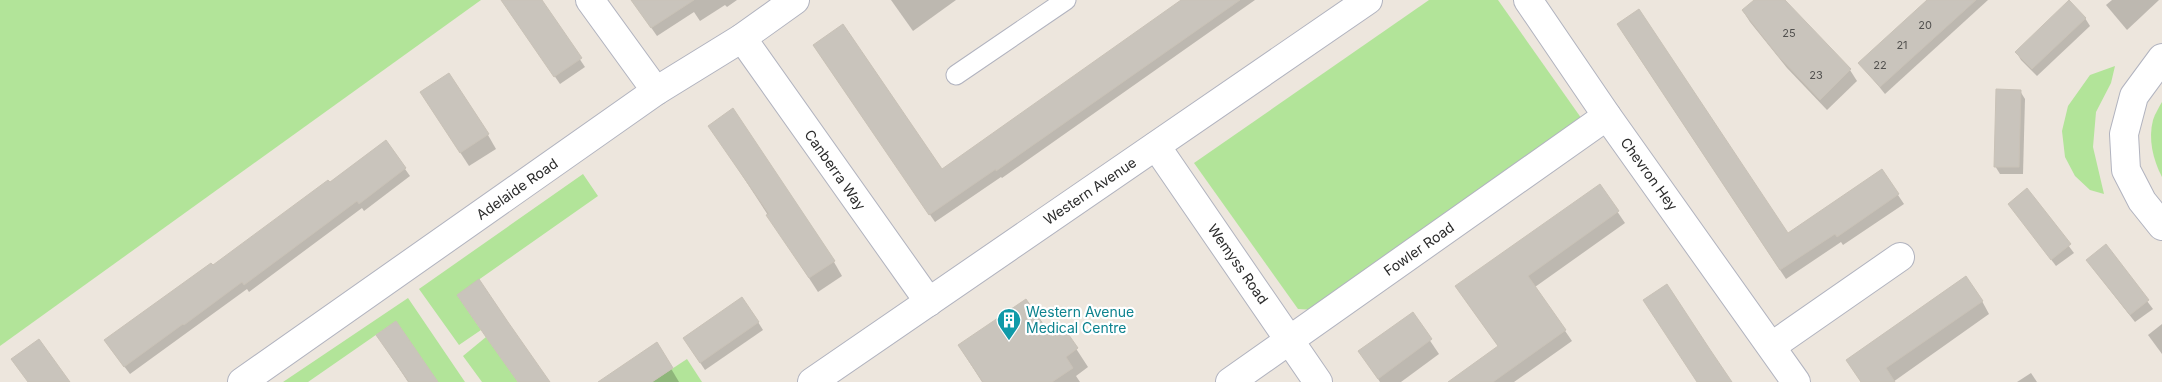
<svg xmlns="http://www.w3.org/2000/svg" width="2162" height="382" viewBox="0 0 2162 382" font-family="Inter,sans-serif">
	<rect width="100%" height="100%" fill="#ede6dd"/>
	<g fill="#b2e499">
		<polygon points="0,0 481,0 0,346"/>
		<polygon points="1429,0 1498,0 1584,122 1316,310 1298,309 1194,163"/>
		<polygon points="2115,66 2111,83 2096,112 2093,147 2104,194 2090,190 2075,176 2065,157 2062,131 2068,106 2090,75"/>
		<path d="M2162,102V177C2153,160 2148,139 2153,120C2155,114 2159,107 2162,102Z"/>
		<polygon points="583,174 598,196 457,295 481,330 459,345 419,289"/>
		<polygon points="408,298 465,382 438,382 396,321 308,382 283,382"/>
		<polygon points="486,337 518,382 482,382 463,356"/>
		<polygon points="687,359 702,382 652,382"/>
	</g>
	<g fill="#0003">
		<polygon points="502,0 540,0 585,67 560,84"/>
		<polygon points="632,0 737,0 727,7 725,5 700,21 694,12 657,36"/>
		<polygon points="891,0 956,0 913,31"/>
		<polygon points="1185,0 1255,0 1002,178 1001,177 935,222 814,46 942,170"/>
		<polygon points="1756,0 1783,0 1850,70 1857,81 1827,110 1787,68 1750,22 1743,11"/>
		<polygon points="1930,0 1988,0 1885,94 1860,63"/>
		<polygon points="2112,0 2159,0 2127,30 2106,5"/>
		<polygon points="2085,18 2090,26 2037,76 2021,60 2016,52"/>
		<polygon points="1623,33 1788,235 1882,171 1904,204 1843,245 1841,242 1786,279"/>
		<polygon points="2020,91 2025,99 2023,174 2000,174 1995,166"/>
		<polygon points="430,106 488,135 496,149 469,166"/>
		<polygon points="710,126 834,262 842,276 818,292"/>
		<polygon points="386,142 410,176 364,211 362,208 249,292 247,289 130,374 110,348 213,267"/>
		<polygon points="1600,186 1625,223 1535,287 1572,341 1514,382 1475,382 1499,347 1456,287"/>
		<polygon points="2027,190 2074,253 2056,266 2009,204"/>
		<polygon points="2106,246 2153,309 2135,322 2092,267"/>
		<polygon points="1982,301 1989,314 1893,382 1861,382 1847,360"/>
		<polygon points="1412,314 1439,354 1401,382 1380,382 1360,352"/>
		<polygon points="758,322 763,330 705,370 689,346"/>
		<polygon points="2162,324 2162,354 2148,335"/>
		<polygon points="1064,330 1088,367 1076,376 1080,382 982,382 959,346 1051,339"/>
		<polygon points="378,336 436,382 408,382"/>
		<polygon points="656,343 679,382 601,382"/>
		<polygon points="2031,373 2037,382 2017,382"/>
	</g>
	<g fill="#c9c4bc" stroke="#c9c2b7">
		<polygon points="501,0 542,0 582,58 554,77"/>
		<polygon points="631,0 694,0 651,28"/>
		<polygon points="1181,0 1240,0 996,171 996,169 929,215 813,45 843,24 942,169"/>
		<polygon points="1754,0 1785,0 1851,69 1820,100 1779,57 1742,10"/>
		<polygon points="1927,0 1976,0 1880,87 1858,63"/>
		<polygon points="2069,0 2086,18 2032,69 2015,52"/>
		<polygon points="1639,9 1788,233 1882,169 1899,194 1837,237 1835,234 1780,270 1617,24"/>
		<polygon points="449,73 489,134 460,153 420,92"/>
		<polygon points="1996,89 2021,90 2019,167 1994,167"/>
		<polygon points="733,108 835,261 809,278 766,215 769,214 708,126"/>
		<polygon points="386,140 406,168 359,204 357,201 244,285 242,282 184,325 183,324 124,367 104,340 211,263 213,265 328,180 330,182"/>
		<polygon points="1600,184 1619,211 1528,276 1566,330 1493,382 1448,382 1498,346 1455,286"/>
		<polygon points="2027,188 2071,244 2051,260 2008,204"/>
		<polygon points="2106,244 2149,300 2130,315 2086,260"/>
		<polygon points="1966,276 1983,301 1886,368 1895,382 1861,382 1846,360"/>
		<polygon points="479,279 508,322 550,382 518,382 486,337 457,295"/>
		<polygon points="1667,284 1709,348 1732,382 1697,382 1643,300"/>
		<polygon points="742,297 759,322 700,363 683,338"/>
		<polygon points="1026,299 1052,337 1064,328 1078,348 1066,357 1073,368 1052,382 983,382 958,345"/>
		<polygon points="1413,312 1432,339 1378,379 1358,351"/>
		<polygon points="396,321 438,382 409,382 376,335"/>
		<polygon points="39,339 70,382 28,382 11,359"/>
		<polygon points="657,342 673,368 652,382 598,382"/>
	</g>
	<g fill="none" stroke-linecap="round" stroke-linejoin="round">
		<g stroke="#b1b3bf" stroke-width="21">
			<polyline id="lane" points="956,75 1066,0"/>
		</g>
		<g stroke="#b1b3bf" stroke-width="30">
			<g id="street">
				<polyline points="590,0 656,91"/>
				<polyline points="1528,0 1607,116 1796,382"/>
				<polyline points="742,38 929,302"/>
				<polyline points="2162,58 2134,96 2124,134 2126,170 2142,201 2162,226"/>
				<polyline points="1156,146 1318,382"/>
				<polyline points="1772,346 1900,257"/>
				<polyline points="242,382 656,91 742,38 795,0"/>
				<polyline points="1230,382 1607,116"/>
			</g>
		</g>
		<g stroke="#b1b3bf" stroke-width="30">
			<polyline id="secondary" points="812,382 1368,0"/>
		</g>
		<use href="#lane" stroke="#fff" stroke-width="19"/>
		<use href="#street" stroke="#fff" stroke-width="28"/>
		<use href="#secondary" stroke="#fff" stroke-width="28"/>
	</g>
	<defs>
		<g id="building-pin" transform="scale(1.25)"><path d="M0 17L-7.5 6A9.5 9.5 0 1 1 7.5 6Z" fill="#0f9aa8" stroke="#fff"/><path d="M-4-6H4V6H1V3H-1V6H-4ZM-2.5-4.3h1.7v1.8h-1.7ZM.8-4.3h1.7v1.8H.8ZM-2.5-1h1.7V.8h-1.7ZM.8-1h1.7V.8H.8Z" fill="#fff"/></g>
	</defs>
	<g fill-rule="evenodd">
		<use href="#building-pin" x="1009" y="320"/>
	</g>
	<g text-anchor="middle" stroke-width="4.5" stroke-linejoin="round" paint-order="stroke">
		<g font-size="11" fill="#52514f">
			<text x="1925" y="29">20</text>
			<text x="1789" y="37">25</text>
			<text x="1902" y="49">21</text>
			<text x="1880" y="69">22</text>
			<text x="1816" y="79">23</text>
		</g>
		<g font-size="14" fill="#2b2b2b" stroke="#fff">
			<text transform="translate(835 170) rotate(55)" y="5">Canberra Way</text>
			<text transform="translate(1649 174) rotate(54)" y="5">Chevron Hey</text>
			<text transform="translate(517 189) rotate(-35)" y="5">Adelaide Road</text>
			<text transform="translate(1090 191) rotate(-34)" y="5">Western Avenue</text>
			<text transform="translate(1419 249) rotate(-35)" y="5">Fowler Road</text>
			<text transform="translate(1238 264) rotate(55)" y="5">Wemyss Road</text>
		</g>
		<g font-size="14" fill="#0d838f" stroke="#fff" text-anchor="start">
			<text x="1026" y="317">Western Avenue<tspan x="1026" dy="16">Medical Centre</tspan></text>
		</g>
	</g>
</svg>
